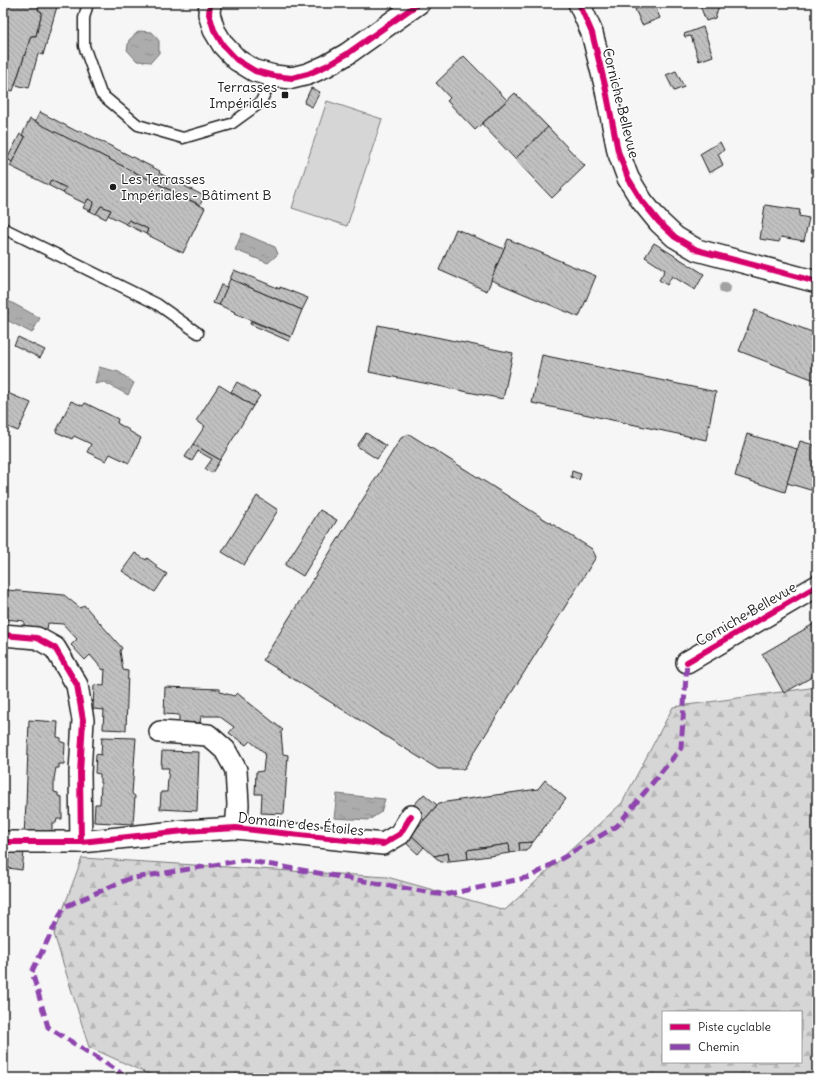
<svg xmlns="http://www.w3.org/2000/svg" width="820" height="1081" viewBox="0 0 820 1081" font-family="Delius,sans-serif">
	<defs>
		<pattern id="forest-firs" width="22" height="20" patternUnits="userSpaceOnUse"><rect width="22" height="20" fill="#d6d6d6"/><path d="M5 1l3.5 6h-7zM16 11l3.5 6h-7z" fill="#b7b7b7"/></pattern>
		<pattern id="water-ripples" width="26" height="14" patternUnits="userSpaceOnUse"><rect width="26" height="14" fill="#acacac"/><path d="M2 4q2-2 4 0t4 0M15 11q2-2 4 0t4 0" fill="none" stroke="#939393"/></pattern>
		<pattern id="building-back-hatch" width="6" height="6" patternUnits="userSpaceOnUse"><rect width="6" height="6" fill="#c0c0c0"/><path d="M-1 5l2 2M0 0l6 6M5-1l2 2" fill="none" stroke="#a4a4a4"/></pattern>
	</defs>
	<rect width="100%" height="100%" fill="#f6f6f6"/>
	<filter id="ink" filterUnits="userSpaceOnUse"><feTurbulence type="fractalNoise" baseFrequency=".025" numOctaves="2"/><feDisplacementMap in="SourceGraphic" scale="8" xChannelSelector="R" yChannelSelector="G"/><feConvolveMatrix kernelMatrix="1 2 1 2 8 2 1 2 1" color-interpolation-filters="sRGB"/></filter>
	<g filter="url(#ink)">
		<polygon fill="#d6d6d6" stroke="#797979" points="327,101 382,119 347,226 292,208"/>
		<path fill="url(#forest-firs)" stroke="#797979" fill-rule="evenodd" d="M817,687V1078H157L89,1047L54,934L82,858L387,877L505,910L622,803L673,707ZM663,1012H801V1062H663Z"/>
		<g fill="url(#water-ripples)" stroke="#727272">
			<polygon points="139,31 152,32 159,41 159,53 151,62 137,61 127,50 129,40"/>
			<polygon points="242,233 275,247 278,254 268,263 235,250"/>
			<polygon points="3,298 40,318 32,333 3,318"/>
			<polygon points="99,367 119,372 134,383 128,395 104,382 95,384"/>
			<polygon points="337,794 385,799 381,812 369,820 334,818"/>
		</g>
		<g fill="url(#building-back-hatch)" stroke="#1c1c1c">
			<polygon points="3,3 40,3 38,10 42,12 36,36 31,36 13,91 3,88"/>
			<polygon points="40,3 58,3 43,55 38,54 29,88 15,85 31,36 36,36 42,12 38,10"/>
			<polygon points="648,3 650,8 655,6 660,18 642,25 635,9"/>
			<polygon points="699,3 720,3 715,18 706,21"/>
			<polygon points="703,27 713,56 699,61 691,36 685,37 684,34"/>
			<polygon points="464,56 507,100 475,130 447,101 450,98 436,83"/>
			<polygon points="676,71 684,87 674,91 666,75"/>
			<polygon points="311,88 320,92 312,107 304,103"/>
			<polygon points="515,93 548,127 515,159 482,124"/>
			<polygon points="40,112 78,132 79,130 160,171 159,173 204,196 200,205 35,122"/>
			<polygon points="30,119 205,208 183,253 146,234 148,229 129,220 126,224 108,215 111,210 101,206 96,214 90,211 94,202 88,199 86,204 63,193 66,188 51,180 48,185 10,166 25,137 22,135"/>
			<polygon points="548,127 585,166 552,198 515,159"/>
			<polygon points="20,134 25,137 12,162 7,159"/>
			<polygon points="720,142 724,150 718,154 723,165 709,173 700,154"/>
			<polygon points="51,180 66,188 63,193 48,185"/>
			<polygon points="88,199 94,202 90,211 83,208"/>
			<polygon points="765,205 800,210 799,216 809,218 804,241 781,237 779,242 760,239"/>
			<polygon points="101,206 111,210 106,219 96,214"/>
			<polygon points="129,220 148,229 146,234 126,224"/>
			<polygon points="456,229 504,249 487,291 439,270"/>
			<polygon points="508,239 596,276 579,317 491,280"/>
			<polygon points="654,243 704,274 695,290 672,276 667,285 659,280 665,270 645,257"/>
			<polygon points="234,270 280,289 280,287 308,298 302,310 230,279"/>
			<polygon points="230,279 302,310 291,337 234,313 235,312 219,305"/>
			<polygon points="221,285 227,287 219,305 213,303"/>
			<polygon points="755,310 817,334 817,381 739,351"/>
			<polygon points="251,321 291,337 289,341 250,324"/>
			<polygon points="378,325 513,353 503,399 369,372"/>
			<polygon points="18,337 45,350 40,358 14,345"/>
			<polygon points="542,355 716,392 706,440 532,403"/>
			<polygon points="237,382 260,396 253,406 231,392"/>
			<polygon points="219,385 253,406 220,460 193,444 205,426 196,421"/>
			<polygon points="3,391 31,403 18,431 3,425"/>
			<polygon points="71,401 83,406 85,403 118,419 117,423 129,430 129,431 141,438 129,463 110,454 106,461 87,452 91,444 74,436 72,439 56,432"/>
			<polygon points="366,433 386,446 377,459 357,446"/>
			<polygon points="409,434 592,549 596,557 464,769 438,769 263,660 401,438"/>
			<polygon points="747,434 797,449 785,492 735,476"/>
			<polygon points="800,441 817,446 817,492 787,483"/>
			<polygon points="193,444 220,460 212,473 205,469 212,459 198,451 192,461 185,457"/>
			<polygon points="572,471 581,474 579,480 571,477"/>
			<polygon points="257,496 278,510 244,565 222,552"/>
			<polygon points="320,510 337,520 303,576 285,565"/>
			<polygon points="135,553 146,560 147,558 156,565 156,567 167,574 155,592 122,571"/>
			<polygon points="3,586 6,586 7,590 64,595 80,608 84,605 122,648 120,651 123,670 128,671 126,730 103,729 104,710 93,709 94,685 104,686 105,669 103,670 90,655 85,660 71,645 77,639 63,624 48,623 47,629 24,627 24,621 5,619 6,614 3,614"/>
			<polygon points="817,622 817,674 784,693 762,654"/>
			<polygon points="165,687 220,689 220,692 234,696 237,693 283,730 281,732 283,754 288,755 284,814 261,813 262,794 255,794 256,772 263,771 265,753 250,741 246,745 229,733 234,727 219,716 201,716 200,723 179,722 179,715 164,714"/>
			<polygon points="29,720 58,722 57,737 61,738 61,742 65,743 64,764 59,764 59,768 56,768 54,779 54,792 58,793 58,796 62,797 62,819 57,819 56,823 52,823 52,835 24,833 26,805"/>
			<polygon points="102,737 136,738 132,794 135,796 133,824 94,822 95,804 100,804 101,783 100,783 100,774 95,773 96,754 101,755"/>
			<polygon points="162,751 199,752 197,811 160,809 161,792 167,792 168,778 169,768 161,768"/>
			<polygon points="545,780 566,799 533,842 519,843 520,851 510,853 509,844 467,850 468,859 449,861 448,853 434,856 411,835 439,803 538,789"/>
			<polygon points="424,794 437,805 424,820 411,808"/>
			<polygon points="411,835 424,847 418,854 405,842"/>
			<polygon points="533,842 526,851 520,851 519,843"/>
			<polygon points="509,844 510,853 468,859 467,850"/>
			<polygon points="9,851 24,852 22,870 8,868"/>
			<polygon points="448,853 449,861 441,862 434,856"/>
		</g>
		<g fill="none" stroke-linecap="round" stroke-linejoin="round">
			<g stroke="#1c1c1c" stroke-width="13">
				<g id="lane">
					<polyline points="88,3 84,18 84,46 101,94 138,125 183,138 231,124 260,103 274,76"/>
					<polyline points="3,228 157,304 198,333"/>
				</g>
			</g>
			<g stroke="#1c1c1c" stroke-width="24">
				<g id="street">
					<polyline points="210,3 209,14 214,30 223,45 237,60 255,71 274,76 292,78 308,74 326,66 347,54 419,3"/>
					<polyline points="579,3 592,33 605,85 618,151 628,178 642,201 659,222 675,237 697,250 817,282"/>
					<polyline points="3,635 37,638 55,648 77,685 83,720 80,773 81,842"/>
					<polyline points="687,662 817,586"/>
					<polyline points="160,732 208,735 225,750 236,770 238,805 236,828"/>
					<polyline points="3,842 81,842 184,831 236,828 383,844 400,834 411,816"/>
				</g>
			</g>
			<use href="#lane" stroke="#fff" stroke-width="10"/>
			<use href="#street" stroke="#fff" stroke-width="21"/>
			<polyline stroke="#8e44ad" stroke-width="5" stroke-dasharray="10 5" stroke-linecap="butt" points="125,1078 118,1071 48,1027 32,972 64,907 128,879 244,860 444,895 530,877 617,826 681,748 687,662"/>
			<g stroke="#fff" stroke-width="8">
				<g id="cycleway">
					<polyline points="210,3 209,14 214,30 223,45 237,60 255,71 274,76 292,78 308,74 326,66 347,54 419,3"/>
					<polyline points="579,3 592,33 605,85 618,151 628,178 642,201 659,222 675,237 697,250 817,282"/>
					<polyline points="3,635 37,638 55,648 77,685 83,720 80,773 81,842"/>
					<polyline points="687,662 817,586"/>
					<polyline points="3,842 81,842 184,831 236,828 383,844 400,834 411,816"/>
				</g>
			</g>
			<use href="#cycleway" stroke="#d6006c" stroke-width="6"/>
		</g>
		<circle fill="#a2a2a2" cx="725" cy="288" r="6"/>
	</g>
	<g fill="#1c1c1c" stroke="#fff" stroke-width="1.5">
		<rect x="281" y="91" width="8" height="8" rx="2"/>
		<circle cx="113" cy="187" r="4"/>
	</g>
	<g text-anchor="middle" stroke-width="3" stroke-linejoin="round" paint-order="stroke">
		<g font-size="14" fill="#1c1c1c" stroke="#fff" text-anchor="end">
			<text x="277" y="92">Terrasses<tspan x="277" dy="16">Impériales</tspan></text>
			<text x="121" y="184" text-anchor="start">Les Terrasses<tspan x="121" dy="16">Impériales - Bâtiment B</tspan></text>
		</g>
		<g font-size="14" fill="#1c1c1c" stroke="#fff">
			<text transform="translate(621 103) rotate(76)" y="5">Corniche Bellevue</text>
			<text transform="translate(746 614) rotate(-30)" y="5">Corniche Bellevue</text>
			<text transform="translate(301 824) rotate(6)" y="5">Domaine des Étoiles</text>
		</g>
	</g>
	<rect width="820" height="1081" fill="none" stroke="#fff" stroke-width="16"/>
	<rect x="8" y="8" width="804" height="1065" fill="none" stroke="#1c1c1c" stroke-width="1.5" filter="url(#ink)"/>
	<rect x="662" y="1011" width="140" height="52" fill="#ffffff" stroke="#a4a4a4"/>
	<rect x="670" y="1024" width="20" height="6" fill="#d6006c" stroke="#a4a4a4"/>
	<text x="698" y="1031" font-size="12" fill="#1c1c1c">Piste cyclable</text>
	<rect x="670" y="1044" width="20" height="6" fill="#8e44ad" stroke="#a4a4a4"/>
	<text x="698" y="1051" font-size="12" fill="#1c1c1c">Chemin</text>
</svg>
